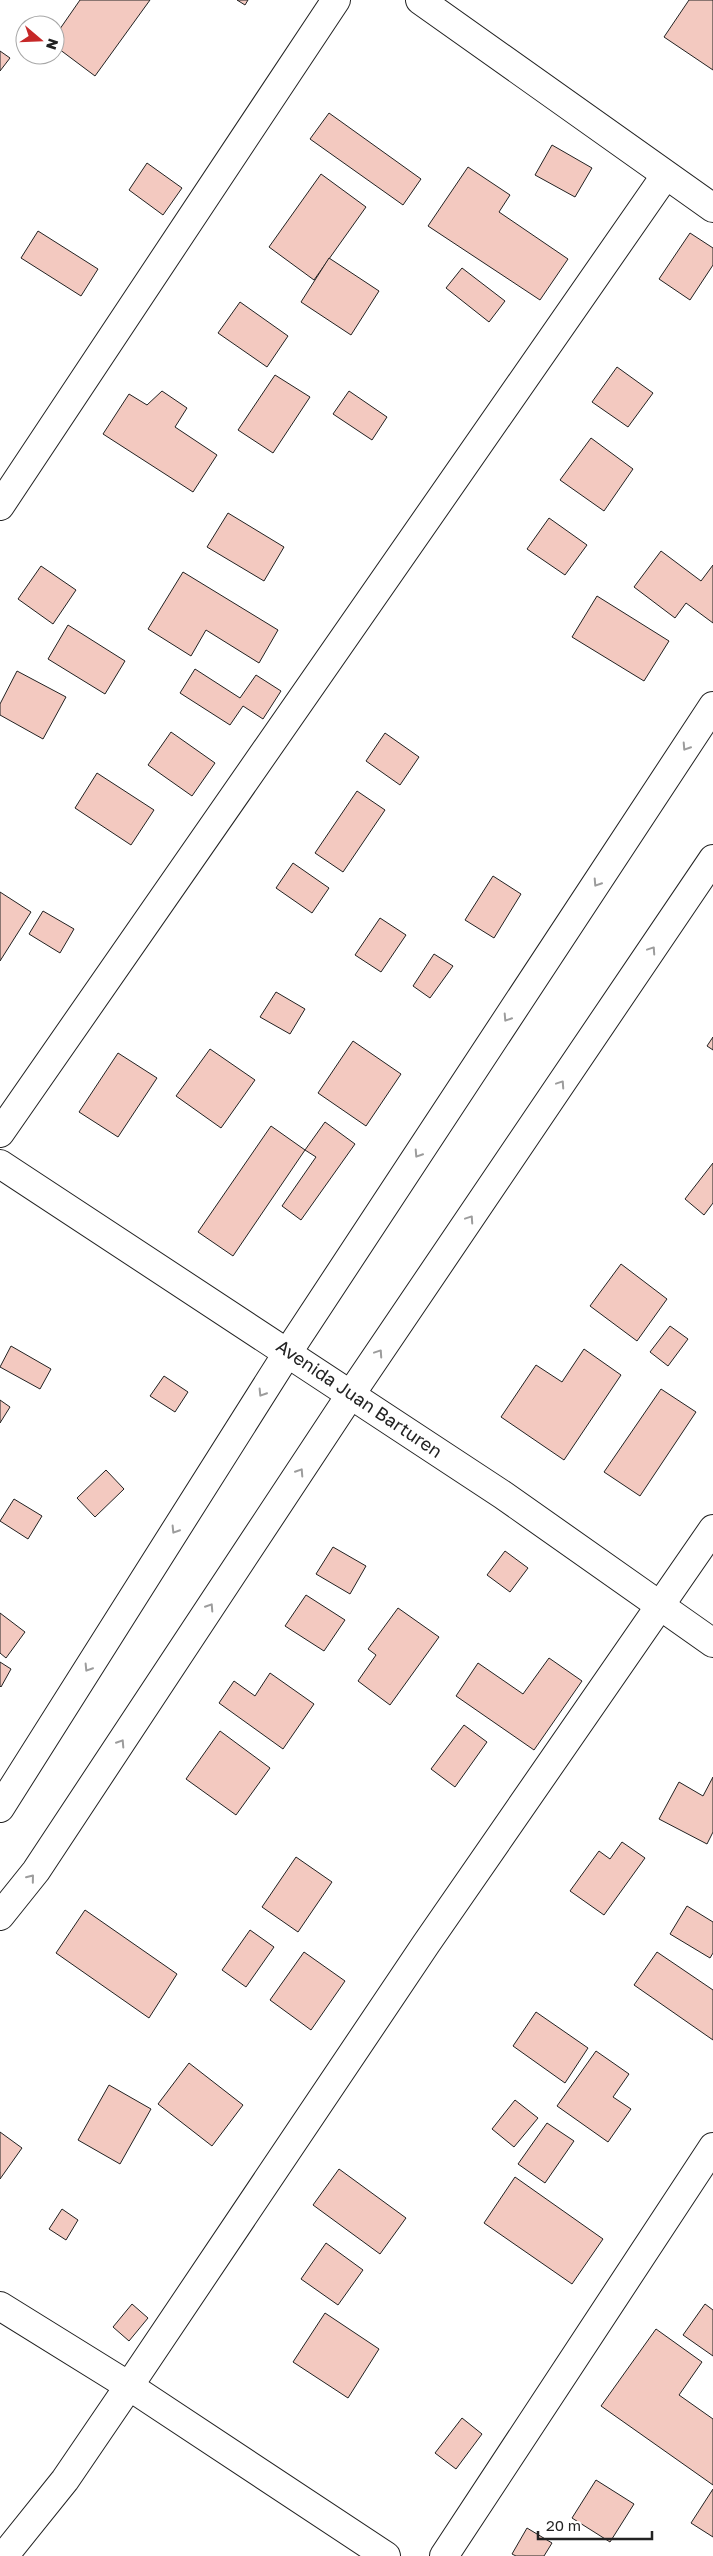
<svg xmlns="http://www.w3.org/2000/svg" width="713" height="2556" viewBox="0 0 713 2556" font-family="'Golos Text',sans-serif">
	<rect width="100%" height="100%" fill="#fff"/>
	<g fill="#f3c9c0" stroke="#222">
		<polygon points="80,0 150,0 95,76 55,46 55,36"/>
		<polygon points="237,0 248,0 245,5"/>
		<polygon points="689,0 713,0 713,70 664,37"/>
		<polygon points="0,51 10,58 0,71"/>
		<polygon points="329,113 421,179 403,205 310,139"/>
		<polygon points="552,145 592,168 575,197 535,175"/>
		<polygon points="147,163 182,188 163,215 129,190"/>
		<polygon points="468,167 510,195 499,212 568,259 540,300 428,226"/>
		<polygon points="321,174 366,207 314,280 269,247"/>
		<polygon points="38,231 98,269 81,296 21,258"/>
		<polygon points="690,233 713,248 713,265 690,300 659,279"/>
		<polygon points="329,258 379,291 351,335 301,302"/>
		<polygon points="462,268 505,301 489,322 446,288"/>
		<polygon points="240,302 288,336 267,367 218,333"/>
		<polygon points="617,367 653,393 628,427 592,402"/>
		<polygon points="275,375 310,397 273,453 238,430"/>
		<polygon points="162,391 187,408 175,427 217,455 193,492 103,434 129,394 147,405"/>
		<polygon points="349,391 387,417 372,440 333,414"/>
		<polygon points="591,438 633,469 604,511 560,480"/>
		<polygon points="228,513 284,547 264,581 207,547"/>
		<polygon points="549,518 587,545 565,575 527,549"/>
		<polygon points="661,551 701,581 713,565 713,623 686,603 675,618 634,587"/>
		<polygon points="41,566 76,590 53,624 18,599"/>
		<polygon points="183,572 278,630 259,663 206,630 191,656 148,629"/>
		<polygon points="597,596 669,641 644,681 572,637"/>
		<polygon points="68,625 125,661 105,694 48,659"/>
		<polygon points="195,669 240,698 256,675 281,691 263,719 243,706 230,725 180,693"/>
		<polygon points="17,671 66,697 43,739 0,715 0,704"/>
		<polygon points="171,732 215,763 192,796 148,765"/>
		<polygon points="385,733 419,757 400,785 366,761"/>
		<polygon points="97,773 154,810 131,845 75,808"/>
		<polygon points="357,791 385,810 343,872 315,853"/>
		<polygon points="293,863 329,888 312,913 276,888"/>
		<polygon points="493,876 521,894 494,938 465,920"/>
		<polygon points="0,892 31,912 0,961"/>
		<polygon points="43,911 74,929 60,953 29,934"/>
		<polygon points="380,918 406,935 381,972 355,955"/>
		<polygon points="434,954 453,966 430,998 413,986"/>
		<polygon points="276,992 305,1009 290,1034 260,1017"/>
		<polygon points="713,1037 713,1050 707,1046"/>
		<polygon points="353,1041 401,1074 366,1126 318,1093"/>
		<polygon points="210,1049 255,1080 221,1128 176,1096"/>
		<polygon points="118,1053 157,1078 118,1137 79,1112"/>
		<polygon points="325,1122 355,1144 301,1220 282,1206 316,1157 305,1150"/>
		<polygon points="271,1126 305,1150 233,1256 198,1232"/>
		<polygon points="713,1163 713,1203 704,1215 685,1199"/>
		<polygon points="621,1264 667,1299 637,1341 590,1306"/>
		<polygon points="670,1326 688,1339 668,1366 650,1352"/>
		<polygon points="11,1346 51,1369 40,1389 0,1367"/>
		<polygon points="584,1349 621,1375 564,1460 501,1417 536,1365 562,1382"/>
		<polygon points="164,1376 188,1392 175,1412 150,1396"/>
		<polygon points="661,1389 696,1412 640,1496 604,1472"/>
		<polygon points="0,1400 10,1407 0,1423"/>
		<polygon points="106,1470 124,1489 95,1517 77,1498"/>
		<polygon points="14,1499 42,1516 28,1539 0,1521"/>
		<polygon points="333,1547 366,1566 350,1594 316,1574"/>
		<polygon points="505,1551 528,1568 510,1592 487,1575"/>
		<polygon points="306,1595 345,1620 324,1651 285,1626"/>
		<polygon points="398,1608 439,1637 390,1705 358,1681 376,1655 368,1649"/>
		<polygon points="0,1613 25,1632 6,1658 0,1653"/>
		<polygon points="549,1658 582,1681 534,1750 456,1696 478,1663 523,1694"/>
		<polygon points="0,1662 11,1669 1,1687 0,1686"/>
		<polygon points="270,1673 314,1704 283,1749 219,1703 234,1681 255,1696"/>
		<polygon points="464,1725 487,1742 455,1787 431,1769"/>
		<polygon points="220,1731 270,1768 236,1815 186,1779"/>
		<polygon points="713,1777 713,1832 707,1844 659,1819 679,1782 703,1796"/>
		<polygon points="622,1842 645,1858 604,1915 570,1891 599,1851 610,1859"/>
		<polygon points="296,1857 332,1882 298,1932 262,1907"/>
		<polygon points="687,1906 713,1922 713,1953 710,1958 670,1934"/>
		<polygon points="85,1910 177,1974 149,2018 56,1953"/>
		<polygon points="250,1930 274,1947 246,1987 222,1970"/>
		<polygon points="304,1952 345,1981 311,2030 270,2000"/>
		<polygon points="657,1952 713,1990 713,2040 634,1985"/>
		<polygon points="536,2012 588,2048 565,2083 513,2046"/>
		<polygon points="596,2051 629,2074 613,2097 631,2109 608,2142 557,2106"/>
		<polygon points="189,2063 243,2105 212,2146 158,2104"/>
		<polygon points="109,2085 151,2109 120,2164 78,2140"/>
		<polygon points="515,2100 538,2118 514,2147 492,2129"/>
		<polygon points="547,2123 574,2141 545,2183 518,2164"/>
		<polygon points="0,2132 22,2148 0,2179"/>
		<polygon points="339,2169 406,2218 380,2254 313,2205"/>
		<polygon points="515,2177 603,2239 572,2284 484,2223"/>
		<polygon points="62,2209 78,2220 66,2240 49,2229"/>
		<polygon points="326,2243 363,2270 338,2305 301,2279"/>
		<polygon points="132,2304 148,2318 129,2341 113,2327"/>
		<polygon points="705,2304 713,2310 713,2356 683,2335"/>
		<polygon points="325,2313 379,2349 348,2398 293,2362"/>
		<polygon points="656,2329 702,2362 679,2395 713,2419 713,2485 601,2406"/>
		<polygon points="462,2418 482,2434 456,2469 435,2453"/>
		<polygon points="596,2480 634,2504 610,2542 572,2518"/>
		<polygon points="713,2489 713,2537 691,2523"/>
		<polygon points="527,2528 552,2543 544,2556 516,2556 512,2554"/>
	</g>
	<g fill="none" stroke-linecap="round" stroke-linejoin="round">
		<g stroke="#222" stroke-width="30">
			<g id="minor">
				<polyline points="420,0 713,208"/>
				<polyline points="0,506 336,0"/>
				<polyline points="0,1133 665,176"/>
				<polyline points="0,1164 503,1495 713,1643"/>
				<polyline points="0,1808 288,1352 713,706"/>
				<polyline points="0,1916 36,1871 351,1394 713,859"/>
				<polyline points="0,2306 129,2386 386,2556"/>
				<polyline points="4,2556 65,2480 129,2386 426,1944 713,1529"/>
				<polyline points="444,2556 713,2147"/>
			</g>
		</g>
		<use href="#minor" stroke="#fff" stroke-width="28"/>
	</g>
	<defs><path id="oneway-chevron" d="M-2-3.5L2.5 0L-2 3.5" fill="none" stroke-width="1.6" stroke-linecap="round" stroke-linejoin="round" transform="scale(1.25)"/></defs>
	<g stroke="#9c9c9c">
		<use href="#oneway-chevron" transform="translate(686 747) rotate(123)"/>
		<use href="#oneway-chevron" transform="translate(597 883) rotate(123)"/>
		<use href="#oneway-chevron" transform="translate(652 950) rotate(-56)"/>
		<use href="#oneway-chevron" transform="translate(507 1018) rotate(123)"/>
		<use href="#oneway-chevron" transform="translate(561 1084) rotate(-56)"/>
		<use href="#oneway-chevron" transform="translate(418 1154) rotate(123)"/>
		<use href="#oneway-chevron" transform="translate(470 1219) rotate(-56)"/>
		<use href="#oneway-chevron" transform="translate(379 1353) rotate(-56)"/>
		<use href="#oneway-chevron" transform="translate(262 1393) rotate(122)"/>
		<use href="#oneway-chevron" transform="translate(300 1472) rotate(-57)"/>
		<use href="#oneway-chevron" transform="translate(175 1530) rotate(122)"/>
		<use href="#oneway-chevron" transform="translate(210 1607) rotate(-57)"/>
		<use href="#oneway-chevron" transform="translate(88 1668) rotate(122)"/>
		<use href="#oneway-chevron" transform="translate(121 1743) rotate(-57)"/>
		<use href="#oneway-chevron" transform="translate(31 1878) rotate(-51)"/>
	</g>
	<g text-anchor="middle" stroke-width="4" stroke-linejoin="round" paint-order="stroke">
		<g font-size="18" fill="#222" stroke="#fff">
			<text transform="translate(359 1399) rotate(34)" y="6">Avenida Juan Barturen</text>
		</g>
	</g>
	<g transform="translate(40 40) rotate(109)"><circle r="24" fill="#ffffff" stroke="#a7a7a7"/>
	<path d="M0-4L9 19L0 12L-9 19Z" fill="#c62828"/>
	<text y="-8" font-size="14" font-weight="bold" text-anchor="middle" fill="#222222">N</text>
	</g>
	<path d="M538 2531v8h114v-8" fill="none" stroke="#222222" stroke-width="2.5"/>
	<text x="546" y="2531" font-size="15" fill="#222222" stroke="#ffffff" stroke-width="4" paint-order="stroke">20 m</text>
</svg>
